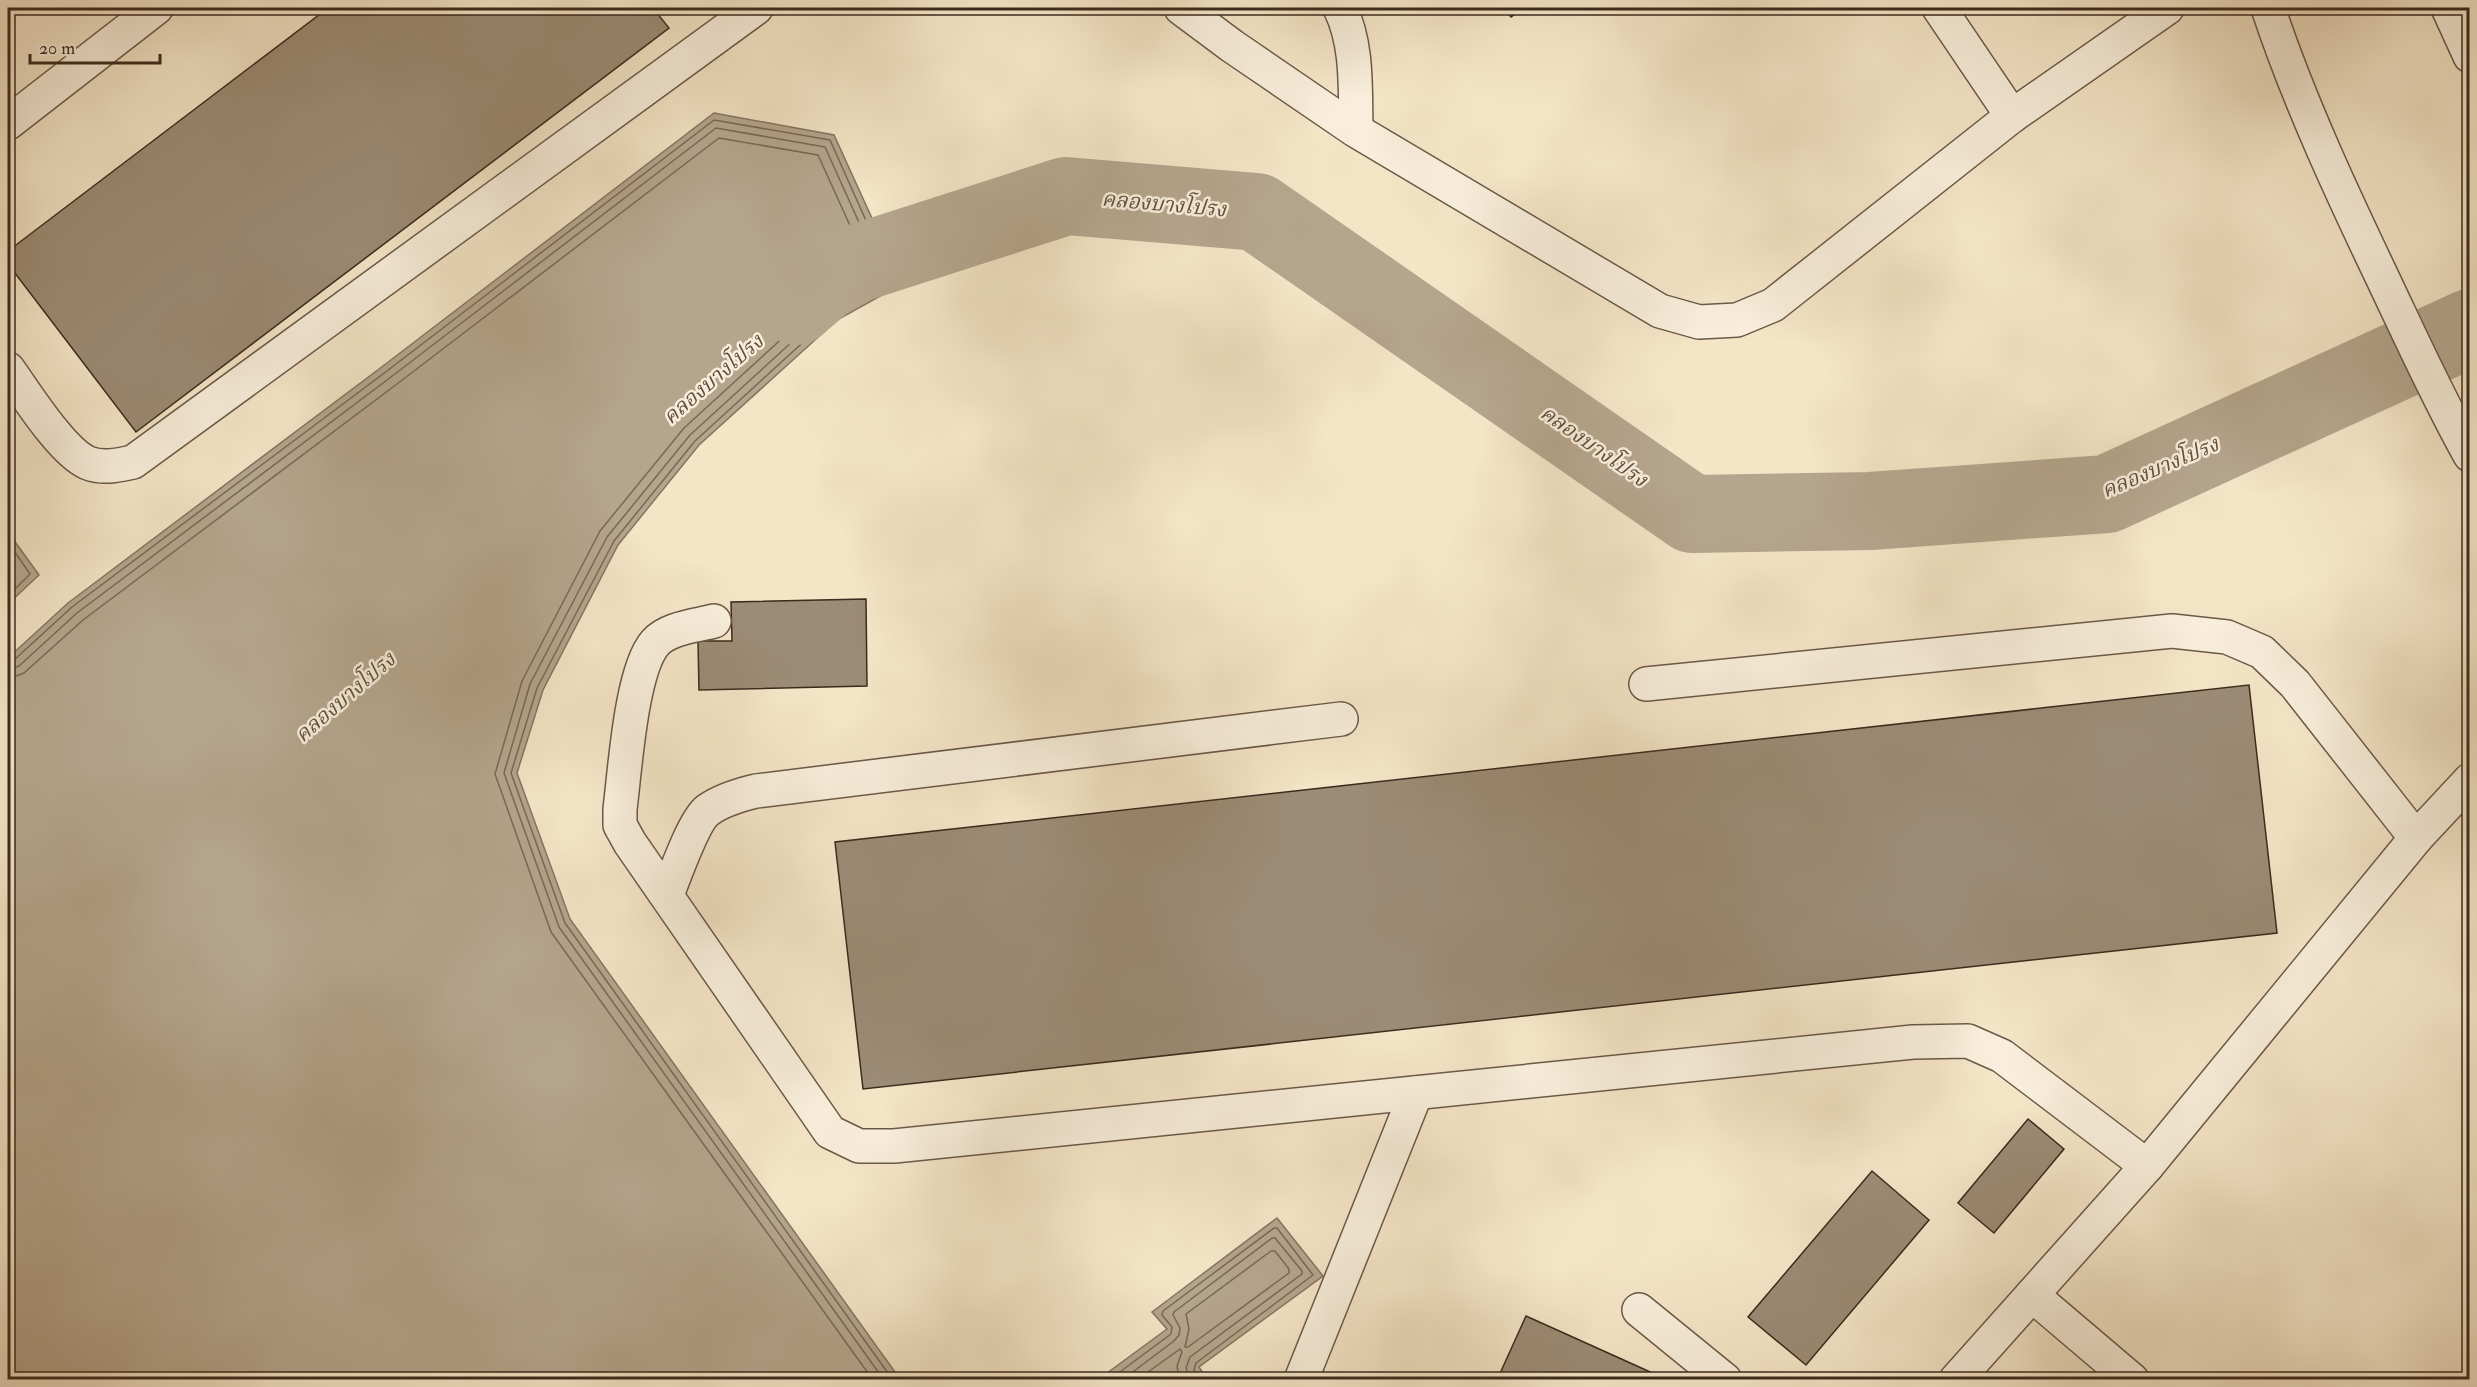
<svg xmlns="http://www.w3.org/2000/svg" width="2477" height="1387" viewBox="0 0 2477 1387" font-family="'IM FELL Double Pica','Noto Serif Thai',serif">
	<rect width="100%" height="100%" fill="#f4e5c7"/>
	<filter id="stains"><feTurbulence type="fractalNoise" baseFrequency=".00333" numOctaves="4"/><feColorMatrix values="0 0 0 0 .2 0 0 0 0 .09 0 0 0 0 .02 0 0 0 .5 -.17"/></filter>
	<radialGradient id="worn" r=".72"><stop offset=".6" stop-color="#630" stop-opacity="0"/><stop offset="1" stop-color="#630" stop-opacity=".3"/></radialGradient>
	<g fill="#b5a58d" stroke="#857460" stroke-width="1.5">
		<polygon points="714,113 834,135 902,284 837,320 699,445 618,545 543,690 517,773 570,919 900,1379 8,1379 8,658 68,603 383,366"/>
		<polygon points="8,532 39,575 8,604"/>
		<polygon points="1277,1218 1323,1276 1199,1367 1207,1379 1099,1379 1167,1329 1152,1312"/>
	</g>
	<g fill="none" stroke-linecap="round" stroke-linejoin="round">
		<g stroke="#786855" stroke-width="1.5">
			<polyline points="8,542 30,574 8,596"/>
			<polyline points="8,662 14,660 72,607 387,371 714,120 830,140 893,281 833,315 695,441 614,541 537,688 511,773 565,923 893,1380"/>
			<polyline points="8,670 19,666 77,613 391,377 716,128 825,147 884,278 828,309 690,435 607,537 530,684 504,773 559,927 884,1380"/>
			<polyline points="8,679 24,673 83,620 397,384 719,138 818,155 872,274 822,302 684,428 600,531 522,681 495,774 551,932 873,1380"/>
			<polygon points="1271,1251 1275,1251 1289,1269 1289,1273 1188,1347 1185,1347 1189,1329 1186,1314"/>
			<polyline points="1109,1380 1171,1334 1172,1327 1162,1315 1163,1311 1274,1228 1277,1228 1313,1275 1196,1363 1194,1370 1200,1380"/>
			<polyline points="1122,1380 1174,1341 1179,1335 1180,1328 1173,1315 1174,1312 1272,1238 1275,1238 1302,1271 1302,1274 1190,1357 1186,1368 1191,1380"/>
			<polyline points="1137,1380 1180,1349 1182,1352 1177,1366 1180,1380"/>
		</g>
		<polyline stroke="#b5a58d" stroke-width="78" points="796,306 839,269 1066,196 1257,212 1692,514 1870,511 2107,494 2470,328"/>
	</g>
	<g fill="#9c8b75" stroke="#3c2a1d" stroke-width="1.5">
		<polygon points="328,8 653,8 669,28 136,432 8,264 8,251"/>
		<polygon points="1504,8 1524,8 1511,17"/>
		<polygon points="866,599 867,686 699,690 698,641 732,641 731,602"/>
		<polygon points="2249,685 2277,933 863,1089 835,842"/>
		<polygon points="2028,1119 2064,1149 1994,1233 1958,1203"/>
		<polygon points="1872,1171 1929,1220 1806,1365 1748,1317"/>
		<polygon points="1526,1316 1668,1380 1497,1380"/>
	</g>
	<g fill="none" stroke-linecap="round" stroke-linejoin="round">
		<g stroke="#6a5948" stroke-width="36">
			<g id="minor">
				<polyline points="1181,8 1232,46 1355,130 1660,311 1699,322 1737,320 1773,305 2012,116 2167,8"/>
				<path d="M1340,8C1358,45 1355,88 1356,130"/>
				<polyline points="1939,8 2012,116"/>
				<path d="M2268,8C2299,101 2341,191 2383,279C2411,338 2438,398 2470,455"/>
				<polyline points="2448,8 2470,56"/>
				<polyline points="8,123 156,8"/>
				<path d="M8,369C26,394 62,452 88,463C103,469 119,465 133,462L756,8"/>
				<path d="M714,621C695,626 668,628 655,643C631,671 625,770 620,809V825L630,843L830,1132L859,1146H894L1913,1042L1968,1041L2002,1056L2147,1166"/>
				<polyline points="1646,684 2172,631 2227,637 2262,652 2295,684 2416,838"/>
				<path d="M667,895C674,877 694,820 708,810C722,800 739,795 756,791L1341,719"/>
				<polyline points="2032,1295 2132,1380"/>
				<polyline points="1639,1310 1725,1380"/>
				<polyline points="1301,1380 1416,1093"/>
				<polyline points="1956,1380 2147,1166 2416,838 2470,780"/>
			</g>
		</g>
		<use href="#minor" stroke="#f8eedb" stroke-width="33"/>
	</g>
	<g text-anchor="middle" stroke-width="5" stroke-linejoin="round" paint-order="stroke">
		<g font-size="21" font-style="italic" fill="#604f3f" stroke="#f8eedb">
			<text transform="translate(1164 204) rotate(5)" y="7">คลองบางโปรง</text>
			<text transform="translate(713 379) rotate(-41)" y="7">คลองบางโปรง</text>
			<text transform="translate(1594 446) rotate(35)" y="7">คลองบางโปรง</text>
			<text transform="translate(2160 467) rotate(-23)" y="7">คลองบางโปรง</text>
			<text transform="translate(345 697) rotate(-41)" y="7">คลองบางโปรง</text>
		</g>
	</g>
	<rect width="2477" height="1387" fill="none" stroke="#f4e5c7" stroke-width="30"/>
	<rect x="9" y="9" width="2459" height="1369" fill="none" stroke="#3c2a1d" stroke-width="3"/>
	<rect x="15" y="15" width="2447" height="1357" fill="none" stroke="#3c2a1d" stroke-width="1.5"/>
	<path d="M30 54v9h130v-9" fill="none" stroke="#3c2a1d" stroke-width="3"/>
	<text x="39" y="54" font-size="18" fill="#3c2a1d" stroke="#f8eedb" stroke-width="4.5" paint-order="stroke">20 m</text>
	<rect width="100%" height="100%" filter="url(#stains)"/>
	<rect width="100%" height="100%" fill="url(#worn)"/>
</svg>
